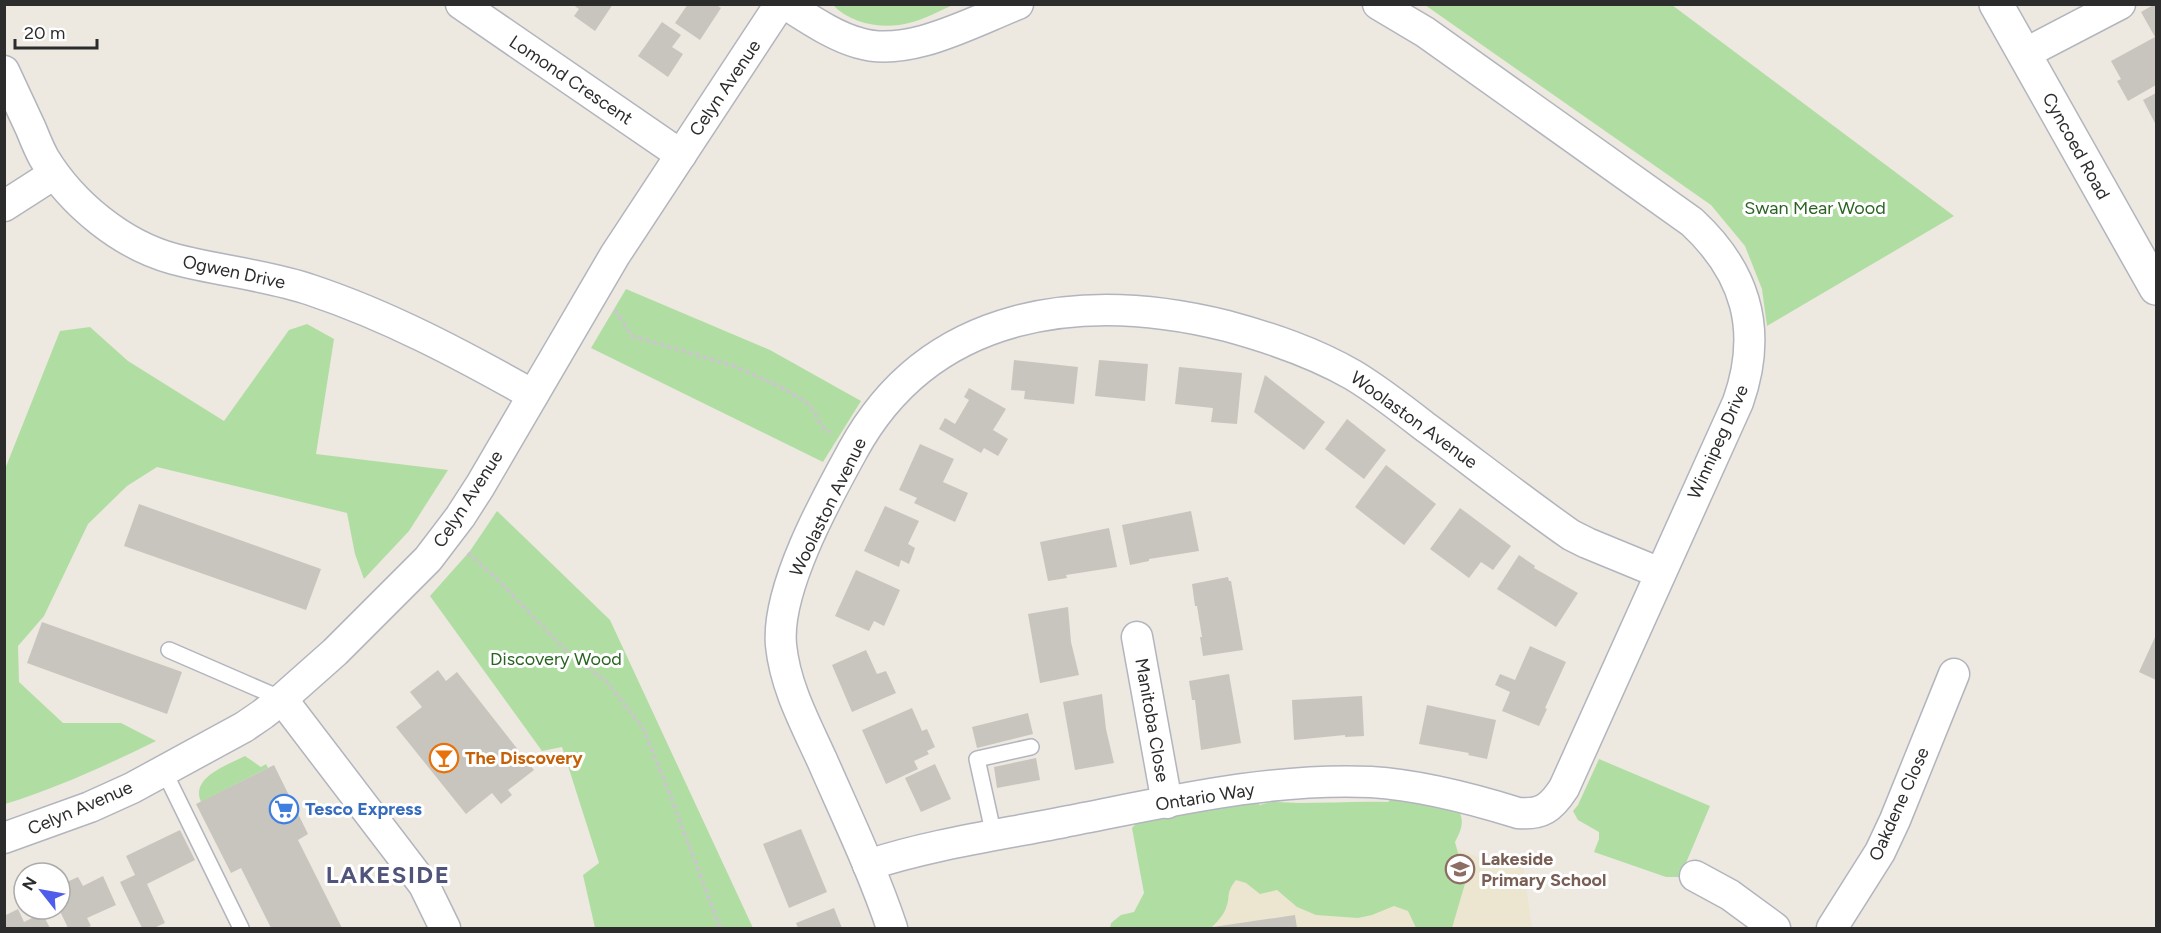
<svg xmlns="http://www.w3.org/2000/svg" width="2161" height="933" viewBox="0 0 2161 933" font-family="Figtree,sans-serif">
	<rect width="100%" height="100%" fill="#ede8e0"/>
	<polygon fill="#ece6d1" points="1457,849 1503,866 1522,857 1532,928 1157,928 1148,886"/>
	<g fill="#b0dea2">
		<path d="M833,5H953C937,12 917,23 899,25C876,28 849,22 833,5Z"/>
		<polygon points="1425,5 1672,5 1954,216 1767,326 1762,289 1745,246 1711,205"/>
		<polygon points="626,289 770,350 861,401 823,462 591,348"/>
		<path d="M307,324L334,339L316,454L448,470L409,531L364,579L355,554L347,513L157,467L127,486L88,524L44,616L18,646L19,682L63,723H121L156,741C107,765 57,788 5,804V469L60,331L90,327L128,361L224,421L289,330Z"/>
		<polygon points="497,511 610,620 753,928 595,928 583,875 599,863 562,747 542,751 430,596 470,551"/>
		<path d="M245,756L261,767L266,764L268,768L201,802C190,777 228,765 245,756Z"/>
		<polygon points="1599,759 1710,806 1680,877 1666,877 1594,852 1599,839 1599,832 1578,820 1573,811 1578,805"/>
		<path d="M1400,791L1457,807C1465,820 1462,829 1455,842L1459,857L1469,870L1452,928H1416L1408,911L1394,906L1372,915L1358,918L1316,915L1297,907L1277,890L1260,894L1246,883L1236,880C1225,894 1231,896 1226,908C1223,916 1217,922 1211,928H1110L1111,923L1121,915L1134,912L1144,893L1132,828L1140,819L1248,795L1260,805C1274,800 1284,803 1298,803C1328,803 1358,801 1388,802Z"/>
	</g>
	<g fill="#c8c5bf">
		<polygon points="572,4 613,4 595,31 574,16 579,9"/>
		<polygon points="688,4 715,4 721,8 700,40 675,23"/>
		<polygon points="2155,4 2156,4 2156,85 2128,101 2117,81 2121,79 2111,61 2155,37 2141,12"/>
		<polygon points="662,22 681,35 672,47 683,54 668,77 638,56"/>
		<polygon points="2156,93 2156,125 2143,100"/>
		<polygon points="1014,360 1078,367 1074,404 1024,399 1025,391 1011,390"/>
		<polygon points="1099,360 1148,364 1145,401 1095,396"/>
		<polygon points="1179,367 1242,373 1237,424 1211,422 1213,408 1175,404"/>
		<polygon points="1265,375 1325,422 1304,450 1254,412"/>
		<polygon points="969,388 1006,409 993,430 1008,439 998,456 984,448 981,453 939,429 945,418 955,424 969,400 964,397"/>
		<polygon points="1347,419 1386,450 1364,479 1325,449"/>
		<polygon points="920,444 954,459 943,482 968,493 955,522 914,503 917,498 899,490"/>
		<polygon points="1386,465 1436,504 1404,545 1355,507"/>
		<polygon points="139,504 321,569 306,610 124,546"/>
		<polygon points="885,506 919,521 908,544 915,548 909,564 901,560 899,567 864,551"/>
		<polygon points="1460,508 1511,546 1493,570 1481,562 1469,578 1430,549"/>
		<polygon points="1191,511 1199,551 1149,559 1149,561 1130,565 1122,525"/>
		<polygon points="1109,528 1117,567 1066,575 1067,578 1048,581 1040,542"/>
		<polygon points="1519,555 1535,566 1534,568 1578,593 1556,627 1497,589"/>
		<polygon points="856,570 900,590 884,626 874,621 869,631 835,616"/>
		<polygon points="1228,577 1229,581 1231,581 1243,650 1203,656 1200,637 1202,637 1197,606 1195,606 1192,584"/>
		<polygon points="1068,607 1071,642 1079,675 1040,683 1028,614"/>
		<polygon points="42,622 182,672 167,714 27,663"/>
		<polygon points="2156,635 2156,680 2139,672"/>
		<polygon points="1530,646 1566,662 1545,708 1547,709 1539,726 1502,711 1510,692 1495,685 1500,674 1515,680"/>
		<polygon points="866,650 877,674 886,671 896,693 852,712 832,665"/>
		<polygon points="438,670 446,681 457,672 534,770 508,790 512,795 501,804 492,793 466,814 396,727 422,707 410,692"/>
		<polygon points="1229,674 1241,743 1201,750 1195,700 1192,700 1189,681"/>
		<polygon points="1102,694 1106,729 1114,763 1075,770 1063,702"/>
		<polygon points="1362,696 1364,736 1345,737 1345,735 1294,740 1292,700"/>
		<polygon points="1427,705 1496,720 1487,759 1468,755 1469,753 1419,744"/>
		<polygon points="912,708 922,731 927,729 935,747 927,751 929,754 914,761 918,769 886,784 862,730"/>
		<polygon points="1028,713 1033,734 977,748 972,727"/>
		<polygon points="1036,758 1040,780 997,788 994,767"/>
		<polygon points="935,764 951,799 921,812 905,778"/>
		<polygon points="274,765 308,834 298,840 342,928 271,928 241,868 231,873 196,804"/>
		<polygon points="801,829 827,892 789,908 763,844"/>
		<polygon points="180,830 195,860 147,884 165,923 154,928 142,928 120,882 135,875 126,856"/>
		<polygon points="103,876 116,905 87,918 91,926 86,928 68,928 59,909 60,896 64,894 60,885 78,877 83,886"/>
		<polygon points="834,908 842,928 798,928 796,923"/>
		<polygon points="18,909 24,922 42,913 50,928 4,928 4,916"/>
		<polygon points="1295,915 1297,928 1213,928 1213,927"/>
	</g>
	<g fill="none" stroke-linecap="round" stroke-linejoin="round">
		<g stroke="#b3b5be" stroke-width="18">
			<g id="lane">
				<polyline points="169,650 282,699"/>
				<polyline points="164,771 241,928"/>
				<polyline points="994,836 977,759 1031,747"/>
			</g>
		</g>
		<g stroke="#b3b5be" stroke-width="33">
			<g id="street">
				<polyline points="461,4 681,155"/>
				<path d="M785,4C808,18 833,36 859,43C908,58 972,22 1018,4"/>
				<polyline points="2024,54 2120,4"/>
				<path d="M4,71C13,90 22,110 31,129C35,139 39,149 44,158C72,204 122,245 174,259C219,271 267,275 311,290C389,316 462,355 533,395"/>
				<polyline points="4,206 54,174"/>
				<polyline points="1137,637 1167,803"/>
				<polyline points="282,699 424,885 445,928"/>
				<polyline points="4,838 90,807 132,788 244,727 263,714 282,699 335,652 428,559 460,517 480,486 615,255 780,4"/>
				<path d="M868,865C932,844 999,835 1064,822C1163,803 1270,777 1371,782C1420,785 1470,798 1518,813C1542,815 1551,808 1564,788L1738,402C1763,331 1747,273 1692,222L1425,32L1378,4"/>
				<polyline points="1695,876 1730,895 1775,928"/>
				<path d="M892,928C873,871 846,815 822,760C805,723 785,686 781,645C776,589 826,499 853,450C930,309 1083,290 1227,326C1271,338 1313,352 1353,375C1378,390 1401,408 1424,426C1473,462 1521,500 1571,535L1587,543L1660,573"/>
				<polyline points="1832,928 1880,852 1895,820 1954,674"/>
			</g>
		</g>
		<g stroke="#b3b5be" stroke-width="36">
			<polyline id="secondary" points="1996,4 2156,288"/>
		</g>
		<g stroke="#c8c8c8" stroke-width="4" stroke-dasharray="4.5 3" stroke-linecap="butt">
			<polyline points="615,310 632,336 734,366 781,387 810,405 823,428 831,432"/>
			<polyline points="468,553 499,581 564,649 607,682 643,728 669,792 720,928"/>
		</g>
		<use href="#lane" stroke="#fff" stroke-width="15"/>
		<use href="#street" stroke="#fff" stroke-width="30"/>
		<use href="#secondary" stroke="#fff" stroke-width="33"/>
	</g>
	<defs>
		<g id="bar-ring" transform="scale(1.5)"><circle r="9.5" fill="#fff" stroke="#e8710a" stroke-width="1.5"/><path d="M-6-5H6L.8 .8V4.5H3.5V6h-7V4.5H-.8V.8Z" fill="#e8710a"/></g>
		<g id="supermarket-ring" transform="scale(1.5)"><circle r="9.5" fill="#fff" stroke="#3f7fe0" stroke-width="1.5"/><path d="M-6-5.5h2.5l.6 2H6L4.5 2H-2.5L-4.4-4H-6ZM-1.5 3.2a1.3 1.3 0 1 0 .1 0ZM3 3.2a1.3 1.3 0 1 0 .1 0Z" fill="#3f7fe0"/></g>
		<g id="school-ring" transform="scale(1.5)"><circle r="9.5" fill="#fff" stroke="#8d6e63" stroke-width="1.5"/><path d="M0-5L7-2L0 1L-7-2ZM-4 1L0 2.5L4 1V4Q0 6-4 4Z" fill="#8d6e63"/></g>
	</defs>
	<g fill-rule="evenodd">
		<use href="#bar-ring" x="444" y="758"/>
		<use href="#supermarket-ring" x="284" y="809"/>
		<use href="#school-ring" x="1460" y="869"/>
	</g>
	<g text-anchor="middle" stroke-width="6" stroke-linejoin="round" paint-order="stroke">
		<g font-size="18" fill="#2c2c2c" stroke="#fff">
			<text transform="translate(571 80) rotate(34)" y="6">Lomond Crescent</text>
			<text transform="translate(725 88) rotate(-56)" y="6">Celyn Avenue</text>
			<text transform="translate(2076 146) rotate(61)" y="6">Cyncoed Road</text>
			<text transform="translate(234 272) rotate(12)" y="6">Ogwen Drive</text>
			<text transform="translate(1414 420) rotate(36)" y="6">Woolaston Avenue</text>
			<text transform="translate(1718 442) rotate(-66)" y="6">Winnipeg Drive</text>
			<text transform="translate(468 499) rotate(-57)" y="6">Celyn Avenue</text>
			<text transform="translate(828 507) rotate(-64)" y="6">Woolaston Avenue</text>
			<text transform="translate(1152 720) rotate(80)" y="6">Manitoba Close</text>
			<text transform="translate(1205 797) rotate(-9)" y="6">Ontario Way</text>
			<text transform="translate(1899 804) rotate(-66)" y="6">Oakdene Close</text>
			<text transform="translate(80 808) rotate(-23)" y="6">Celyn Avenue</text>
		</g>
		<g font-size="18" fill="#296421" stroke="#fff">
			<text x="1815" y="214">Swan Mear Wood</text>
			<text x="556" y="665">Discovery Wood</text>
		</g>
		<g font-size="18" font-weight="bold" fill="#c56008" stroke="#fff" text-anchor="start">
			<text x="465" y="764">The Discovery</text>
		</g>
		<g font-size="18" font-weight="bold" fill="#366cbe" stroke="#fff" text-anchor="start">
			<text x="305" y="815">Tesco Express</text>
		</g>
		<g font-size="18" font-weight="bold" fill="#785e54" stroke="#fff" text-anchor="start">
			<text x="1481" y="865">Lakeside<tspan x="1481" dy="21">Primary School</tspan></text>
		</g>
		<g font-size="24" font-weight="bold" letter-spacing="1.5" fill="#50537a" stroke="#fff">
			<text x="388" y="883">LAKESIDE</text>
		</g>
	</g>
	<rect width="2161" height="933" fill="none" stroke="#2c2c2c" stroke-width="12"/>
	<g transform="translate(42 891) rotate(301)"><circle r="28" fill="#ffffff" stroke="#ababab" stroke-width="1.5"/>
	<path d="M0-4.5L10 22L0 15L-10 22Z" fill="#4f5deb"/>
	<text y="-9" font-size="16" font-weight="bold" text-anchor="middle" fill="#2c2c2c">N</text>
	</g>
	<path d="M15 39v9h82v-9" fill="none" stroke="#2c2c2c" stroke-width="3"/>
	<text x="24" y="39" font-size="18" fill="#2c2c2c" stroke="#ffffff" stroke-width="4.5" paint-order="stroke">20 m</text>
</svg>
